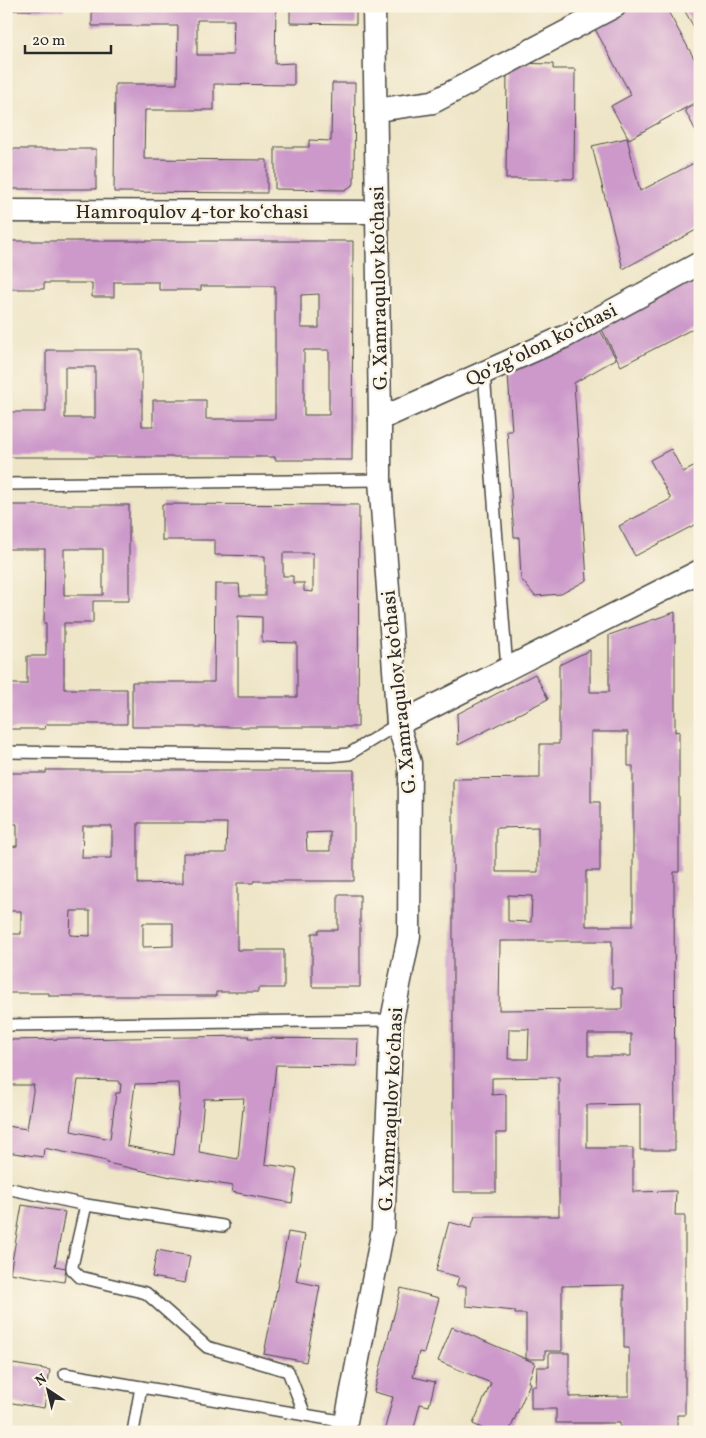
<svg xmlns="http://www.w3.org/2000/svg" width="706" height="1438" viewBox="0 0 706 1438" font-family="Vollkorn,serif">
	<rect width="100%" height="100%" fill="#fcf5e5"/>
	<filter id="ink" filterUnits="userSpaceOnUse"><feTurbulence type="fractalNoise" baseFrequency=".02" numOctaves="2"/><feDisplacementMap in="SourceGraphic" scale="10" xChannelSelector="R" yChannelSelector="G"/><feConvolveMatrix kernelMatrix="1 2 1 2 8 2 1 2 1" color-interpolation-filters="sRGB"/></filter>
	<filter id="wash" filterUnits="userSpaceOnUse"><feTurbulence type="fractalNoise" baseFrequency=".0096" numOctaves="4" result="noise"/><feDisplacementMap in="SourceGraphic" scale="20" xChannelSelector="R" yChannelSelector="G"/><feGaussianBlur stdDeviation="1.12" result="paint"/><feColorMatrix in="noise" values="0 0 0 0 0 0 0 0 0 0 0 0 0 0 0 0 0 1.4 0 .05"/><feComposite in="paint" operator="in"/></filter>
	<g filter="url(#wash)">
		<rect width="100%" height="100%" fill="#eee5c7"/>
		<g id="blocks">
			<g fill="#cc99ca" fill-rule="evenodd">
				<rect x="6" y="6" width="58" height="4"/>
				<path d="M92,6H276L275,64L294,63V85L214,84V110H145L144,159L267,160V193L114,192L115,84H177L178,26H92ZM197,20H234L233,55H197Z"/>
				<polygon points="290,6 356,6 356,24 290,23"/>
				<polygon points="636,6 665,6 700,69 700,100 629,139 611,106 631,95 595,29"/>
				<polygon points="682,6 700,6 700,27 695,29"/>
				<polygon points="513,63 553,64 553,69 575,69 574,179 506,179 507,69"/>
				<polygon points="332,83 355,83 354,184 345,190 275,189 275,147 309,147 309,140 331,141"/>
				<polygon points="700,102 700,139 685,110"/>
				<polygon points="627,138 640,191 700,160 700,228 623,269 592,146"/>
				<rect x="6" y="149" width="90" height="40"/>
				<path d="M6,241H353L352,460H275V457H6V412H46V350H142V426H153V400H206V419H275V286H201V290H159V282H114V297H92V283H44V289H6ZM319,294V328H301V295ZM304,350H329V415H304ZM65,367H95V418H65Z"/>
				<polygon points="700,268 700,325 621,366 598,322"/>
				<polygon points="597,325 616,359 574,383 587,580 561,594 535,596 521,579 519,537 514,537 507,431 512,431 508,375"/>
				<polygon points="671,449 683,472 700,464 700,522 635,556 619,526 671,499 650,460"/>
				<path d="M162,504L359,505L358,727H132V682H214L215,584H239L240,596H265V556L215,555V540H162ZM283,553H313V592L304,591V583H293V576H283ZM238,616L262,617V642L297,643V697H238Z"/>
				<path d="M6,505H129V601H93V623H64V689H127V724H46L45,729H6V684H27V656H46V623H44L45,549H6ZM64,549H103V595H64Z"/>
				<path d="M675,612V732L679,731V872H674L675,1150H640V1104L587,1105V1148H633V1192L676,1191L675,1215H685V1415H677V1432H620V1423H556V1409H531V1386H536L537,1367H549V1353H569V1397L629,1396V1348H624V1285L562,1286V1351H545V1359H526V1314H515V1311L466,1306V1286H456L459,1277L436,1271L449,1222L471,1228L475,1216H559V1077L492,1078V1095L506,1094V1133H496V1192H453V779L540,778V744H559V665L590,650V692H609V635ZM591,732H628V766H633V926H586V871H600V802H591ZM538,827V872H496V828ZM508,895L532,896L531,922L508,921ZM500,941H612V988H622V1009L499,1010ZM509,1029H529L528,1059H508ZM588,1034H631V1056H588Z"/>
				<polygon points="535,674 548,699 458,745 457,714"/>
				<path d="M46,770H354V881H254L253,883H237V950H284V988H258V992H216V996H49V993H6V934H21V911H6V847L17,846V824H6V773H46ZM138,823H227L226,853H183V883L138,884ZM83,826H112V858H82ZM330,832V851H307L306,833ZM71,911H90V936L70,935ZM143,923H173V946L143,947Z"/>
				<polygon points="338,895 360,895 360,987 312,987 312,933 319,933 318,930 338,930"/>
				<path d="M249,1036L248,1038L358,1039L357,1066L276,1065L265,1164L297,1169L292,1203L232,1192L233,1186L171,1176V1177L107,1163V1161L44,1148L43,1157L6,1152V1126L27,1129L34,1085H6V1040ZM78,1080L119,1081V1084H121L120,1093H116L110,1139L71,1131ZM179,1083L180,1099L174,1155L127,1146L135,1084ZM244,1098L238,1159L199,1152L204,1099Z"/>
				<polygon points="22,1205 65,1212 55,1266 66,1268 64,1282 10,1273"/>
				<polygon points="288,1232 305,1235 296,1281 320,1286 306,1362 264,1354"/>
				<polygon points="157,1250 190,1256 185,1283 152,1277"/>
				<polygon points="401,1288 439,1298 424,1353 419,1352 413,1377 435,1382 429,1406 420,1404 413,1432 384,1432 393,1397 374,1392"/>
				<polygon points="452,1327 535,1363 528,1382 530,1383 509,1432 490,1432 473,1424 491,1383 438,1361"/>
				<polygon points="7,1363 50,1370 44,1408 6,1402"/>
			</g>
		</g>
	</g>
	<g filter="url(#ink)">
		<use href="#blocks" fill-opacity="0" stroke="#484742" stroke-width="1"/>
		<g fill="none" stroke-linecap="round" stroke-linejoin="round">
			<g stroke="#484742" stroke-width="14">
				<g id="lane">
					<polyline points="484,373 507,669"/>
					<polyline points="6,484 380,480"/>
					<polyline points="6,752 330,756 349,754 398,724"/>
					<polyline points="6,1025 392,1020"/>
					<polyline points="6,1188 86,1205 72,1266 72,1269 80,1277 146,1293 207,1347 288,1371 305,1415"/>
					<polyline points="86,1205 223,1226"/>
					<polyline points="65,1374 346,1422"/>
					<polyline points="133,1432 141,1387"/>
				</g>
			</g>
			<g stroke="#484742" stroke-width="25">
				<g id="street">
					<polyline points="376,110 433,102 615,6"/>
					<polyline points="6,211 377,212"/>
					<polyline points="380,419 566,336 700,263"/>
					<polyline points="398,724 700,571"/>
					<polyline points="344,1432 383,1229 392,1020 409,936 410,763 398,724 380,480 380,419 374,6"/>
				</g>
			</g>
			<use href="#lane" stroke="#fff" stroke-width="11"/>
			<use href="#street" stroke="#fff" stroke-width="22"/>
		</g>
	</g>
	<g text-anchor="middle" stroke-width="5" stroke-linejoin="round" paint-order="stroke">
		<g font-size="20" fill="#2b2b2b" stroke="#fcf5e5">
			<text x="192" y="218">Hamroqulov 4-tor koʻchasi</text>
			<text transform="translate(378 288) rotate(-91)" y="7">G. Xamraqulov koʻchasi</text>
			<text transform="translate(541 344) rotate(-26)" y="7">Qoʻzgʻolon koʻchasi</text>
			<text transform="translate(398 692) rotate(-96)" y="7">G. Xamraqulov koʻchasi</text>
			<text transform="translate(390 1109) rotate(-87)" y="7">G. Xamraqulov koʻchasi</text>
		</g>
	</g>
	<rect width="706" height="1438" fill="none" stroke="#fcf5e5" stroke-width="25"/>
	<g transform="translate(48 1390) rotate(325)" stroke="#fcf5e5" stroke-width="4" paint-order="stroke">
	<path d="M0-4L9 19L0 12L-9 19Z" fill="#2b2b2b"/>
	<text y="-8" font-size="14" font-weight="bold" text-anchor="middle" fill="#2b2b2b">N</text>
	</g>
	<path d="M25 45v8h86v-8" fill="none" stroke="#2b2b2b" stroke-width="2.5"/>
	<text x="32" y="45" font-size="15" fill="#2b2b2b" stroke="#fcf5e5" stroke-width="4" paint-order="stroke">20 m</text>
</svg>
